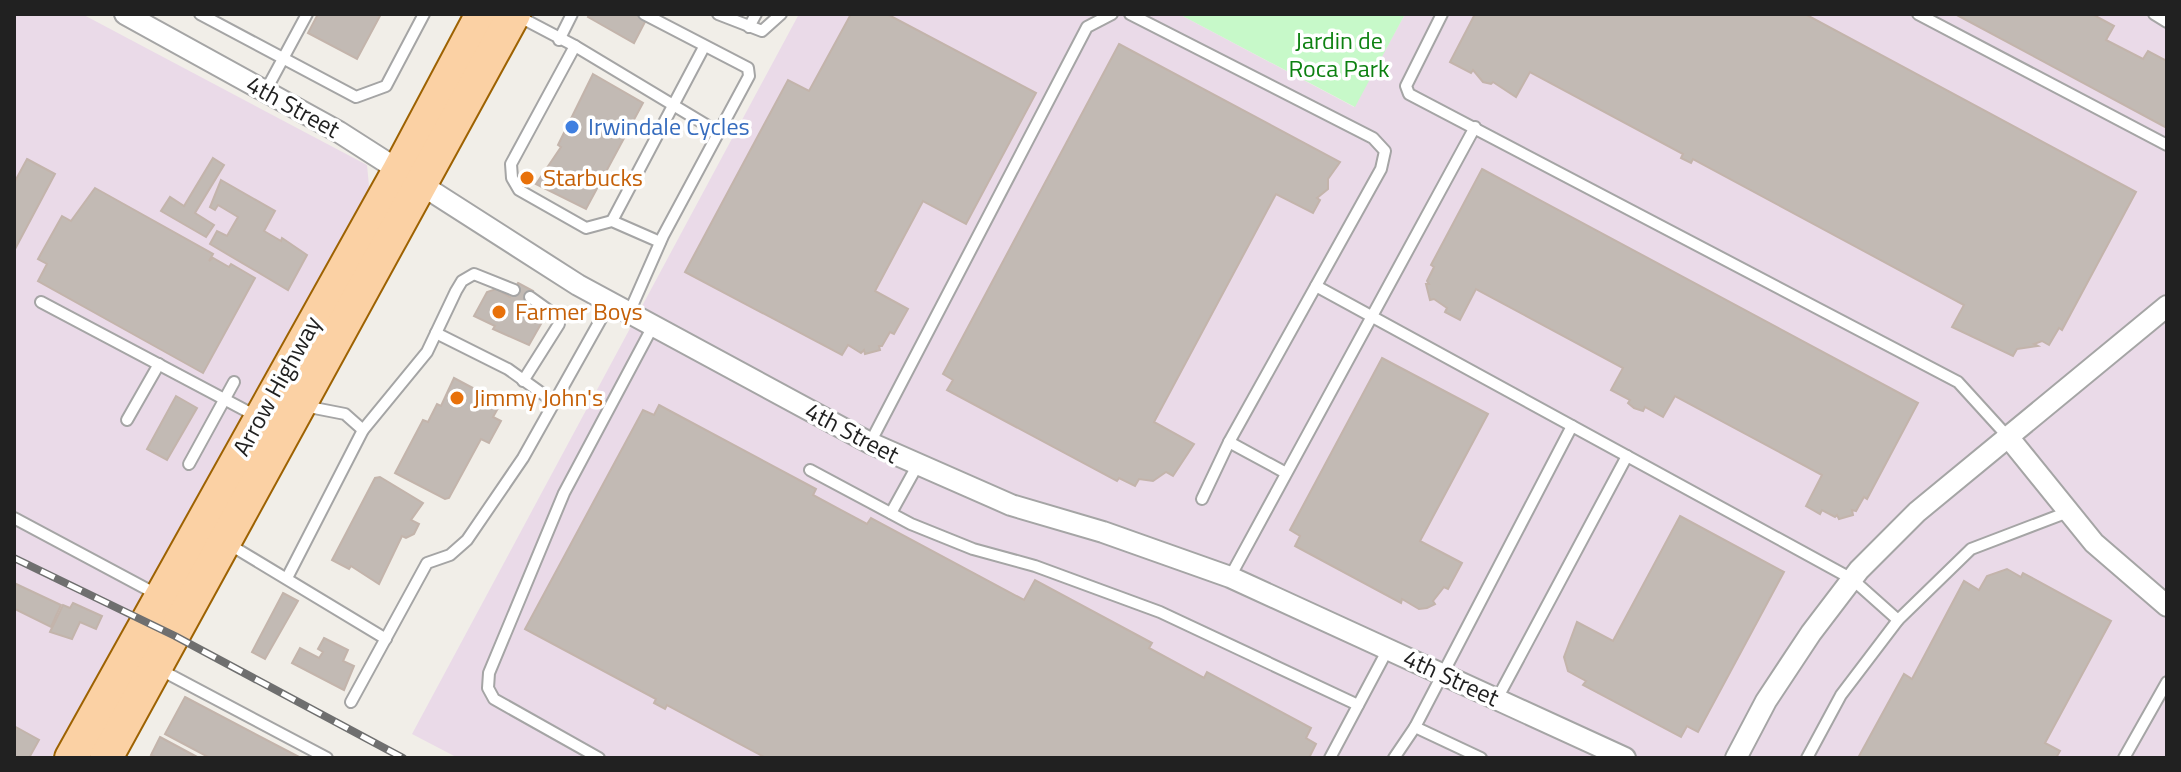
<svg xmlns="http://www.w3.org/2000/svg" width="2181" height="772" viewBox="0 0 2181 772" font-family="'Titillium Web',sans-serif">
	<rect width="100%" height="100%" fill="#f1eee8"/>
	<g fill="#eadae8">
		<polygon points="14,14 82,14 367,165 370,196 51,758 14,758"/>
		<polygon points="799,14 1179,14 1354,107 1405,14 2167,14 2167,758 458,758 412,734"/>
	</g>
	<polygon fill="#c7f9c9" points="1179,14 1405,14 1355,107"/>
	<g fill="#c2bab4" stroke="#c3b4ab" stroke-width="2">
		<polygon points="318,14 381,14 357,59 308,33"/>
		<polygon points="590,14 635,14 646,20 634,43 588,17"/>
		<polygon points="851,14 887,14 1036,93 966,224 923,201 875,291 908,309 894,334 890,332 882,346 879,346 880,350 865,354 864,350 861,353 848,345 842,355 685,272 788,80 809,91"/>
		<polygon points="1475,14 1805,14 2136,192 2062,330 2059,328 2049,345 2042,341 2034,344 2038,346 2017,349 2013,356 1952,327 1964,305 1693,159 1691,163 1681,158 1683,154 1530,72 1516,97 1493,82 1491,84 1483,82 1473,70 1471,73 1450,62"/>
		<polygon points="1955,14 2092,14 2114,26 2106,40 2143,59 2148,51 2167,61 2167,128"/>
		<polygon points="1119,44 1340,162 1328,179 1328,189 1317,198 1320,200 1313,213 1276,194 1154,422 1194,444 1173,476 1166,472 1153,481 1139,479 1135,486 1119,478 1117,481 947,390 953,380 943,374"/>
		<polygon points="593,74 643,103 586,209 536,184 561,147 558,145"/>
		<polygon points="213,158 224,165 195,213 214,225 206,237 161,211 170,197 184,206"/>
		<polygon points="27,159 55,174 14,251 14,183"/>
		<polygon points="1482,169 1918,403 1867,499 1864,497 1856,511 1852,510 1853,515 1839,519 1837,515 1835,517 1822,510 1820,514 1806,506 1822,475 1675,396 1663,417 1645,407 1643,411 1634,408 1628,403 1630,400 1611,390 1623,368 1476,289 1460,320 1445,312 1447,308 1434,299 1430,300 1426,284 1429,284 1427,281 1434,267 1431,265"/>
		<polygon points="221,180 275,211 264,231 281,241 282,238 307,255 288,290 210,244 217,231 227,236 238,217 218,205 215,210 210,207"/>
		<polygon points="95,188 213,254 209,261 213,258 229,267 231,264 255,278 203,373 38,281 47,264 38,259 62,216 71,221"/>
		<polygon points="518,283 533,291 527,303 546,315 529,345 493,329 495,326 474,316 487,292 496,289 510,297"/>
		<polygon points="1382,358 1488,414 1420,541 1462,563 1448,589 1444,587 1433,601 1435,604 1427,608 1419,609 1402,599 1401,603 1295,546 1300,536 1290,530"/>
		<polygon points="454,378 501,403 493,417 501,421 489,443 481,439 449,498 445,499 395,473 423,420 428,422 437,404 441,406"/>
		<polygon points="176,396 197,408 167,460 147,449"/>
		<polygon points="659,405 816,489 813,495 867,524 871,518 1024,600 1035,580 1152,643 1149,648 1204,678 1207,672 1311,728 1306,738 1316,744 1309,758 766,758 667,705 665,709 654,703 656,699 525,629 643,410 654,415"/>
		<polygon points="380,477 423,503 411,520 419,524 414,534 406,538 402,536 379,584 351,566 349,569 332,560 375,478"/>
		<polygon points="1680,516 1784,572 1698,732 1687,726 1681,737 1583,685 1586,681 1568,671 1564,657 1577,622 1613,641"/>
		<polygon points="2007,569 2021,577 2023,573 2111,621 2045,743 2060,751 2056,758 1858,758 1904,674 1912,679 1964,581 1979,590 1987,576"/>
		<polygon points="14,583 61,605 51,627 15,609"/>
		<polygon points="283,593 298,601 265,659 252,652"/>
		<polygon points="73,603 102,616 96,629 80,622 72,639 50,632 63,605 70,608"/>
		<polygon points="324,638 348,650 343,661 354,666 344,690 292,663 300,648 319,658 323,652 318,649"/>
		<polygon points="185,697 301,758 210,758 165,734"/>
		<polygon points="14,726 39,740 29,758 14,758"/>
		<polygon points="160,737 199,758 157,758 151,755"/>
	</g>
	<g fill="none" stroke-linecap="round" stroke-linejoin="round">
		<g stroke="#a5a5a5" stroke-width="14">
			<g id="lane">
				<polyline points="200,14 356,97 386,86 424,14"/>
				<polyline points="718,14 762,31 781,14"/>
				<polyline points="1130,14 1373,138 1385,151 1381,169 1229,442 1286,473"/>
				<polyline points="1442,14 1406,86 1409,94 1958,382 2009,438"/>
				<polyline points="1918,14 2167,145"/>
				<polyline points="2154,14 2167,22"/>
				<polyline points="516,15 575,46 511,164 512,178 519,190 586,228 612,221 660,242"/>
				<polyline points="749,27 756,14"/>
				<polyline points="559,40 572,14"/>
				<polyline points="575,46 718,132"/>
				<polyline points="265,92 307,14"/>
				<polyline points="612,221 704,47"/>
				<polyline points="1316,286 1852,579 1898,620"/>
				<polyline points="41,302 258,417"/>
				<polyline points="629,313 663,236 749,76 748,68 644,14"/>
				<polyline points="436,333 508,369 554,402"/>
				<polyline points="523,381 559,324 558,317 530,297"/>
				<polyline points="304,406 345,414 363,430"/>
				<polyline points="127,420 159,364"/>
				<polyline points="870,443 1087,27 1112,14"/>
				<polyline points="189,464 234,382"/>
				<polyline points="810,470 911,524 973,549 1035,566 1160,612 1358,705"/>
				<polyline points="1202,499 1229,442"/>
				<polyline points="891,513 917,466"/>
				<polyline points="14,518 158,595"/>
				<polyline points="227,543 386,639"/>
				<polyline points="288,576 363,430 427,352 456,291 462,281 474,274 514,290"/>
				<polyline points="1230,577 1475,127"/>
				<polyline points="159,669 327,758"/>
				<polyline points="1497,699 1627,456"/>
				<polyline points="351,702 427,563 450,555 467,540 523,458 610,303"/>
				<polyline points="1415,727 1481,758"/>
				<polyline points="599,758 494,699 488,688 489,673 564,493 653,326"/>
				<polyline points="1330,758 1388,649"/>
				<polyline points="1394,758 1415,727 1572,426"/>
				<polyline points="1807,758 1841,695 1898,620 1971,549 2068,512"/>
				<polyline points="2124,758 2167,682"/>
			</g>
		</g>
		<g stroke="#a5a5a5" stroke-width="24">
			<g id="street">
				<polyline points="125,14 339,132 578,285 870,443 1011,505 1103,532 1230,577 1625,758"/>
				<polyline points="2009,438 2094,543 2167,606"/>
				<polyline points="1736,758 1766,701 1811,633 1859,570 1917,512 2167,306"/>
			</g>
		</g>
		<g stroke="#9d6202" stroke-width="36">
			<g id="primary">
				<polyline points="71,758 399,170 482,14"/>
				<polyline points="106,758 514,14"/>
			</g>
		</g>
		<use href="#lane" stroke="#fff" stroke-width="10"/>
		<use href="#street" stroke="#fff" stroke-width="20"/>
		<use href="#primary" stroke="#fbd1a4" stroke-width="32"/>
		<g stroke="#6f6f6f" stroke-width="8">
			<polyline id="rail" points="14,558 175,636 403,758"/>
		</g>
		<use href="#rail" stroke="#fff" stroke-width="5" stroke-dasharray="15" stroke-linecap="butt"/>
	</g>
	<circle fill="#3f7fe0" stroke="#fff" stroke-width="3" cx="572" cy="127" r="8"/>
	<g fill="#e8710a" stroke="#fff" stroke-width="3">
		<circle cx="527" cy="178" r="8"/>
		<circle cx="499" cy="312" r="8"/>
		<circle cx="457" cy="398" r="8"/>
	</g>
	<g text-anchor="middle" stroke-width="7" stroke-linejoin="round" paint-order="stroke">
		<g font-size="24" fill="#0d8111" stroke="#fff">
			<text x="1339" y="49">Jardin de<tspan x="1339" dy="28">Roca Park</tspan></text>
		</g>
		<g font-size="24" fill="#212121" stroke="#fff">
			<text transform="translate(293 107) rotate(29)" y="8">4th Street</text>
			<text transform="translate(277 386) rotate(-61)" y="8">Arrow Highway</text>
			<text transform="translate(852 433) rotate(28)" y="8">4th Street</text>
			<text transform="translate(1451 678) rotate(25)" y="8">4th Street</text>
		</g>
		<g font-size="24" fill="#366cbe" stroke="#fff" text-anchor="start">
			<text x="588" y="135">Irwindale Cycles</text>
		</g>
		<g font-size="24" fill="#c56008" stroke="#fff" text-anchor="start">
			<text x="543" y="186">Starbucks</text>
			<text x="515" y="320">Farmer Boys</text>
			<text x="473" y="406">Jimmy John's</text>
		</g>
	</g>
	<rect width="2181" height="772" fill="none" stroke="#212121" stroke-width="32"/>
</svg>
